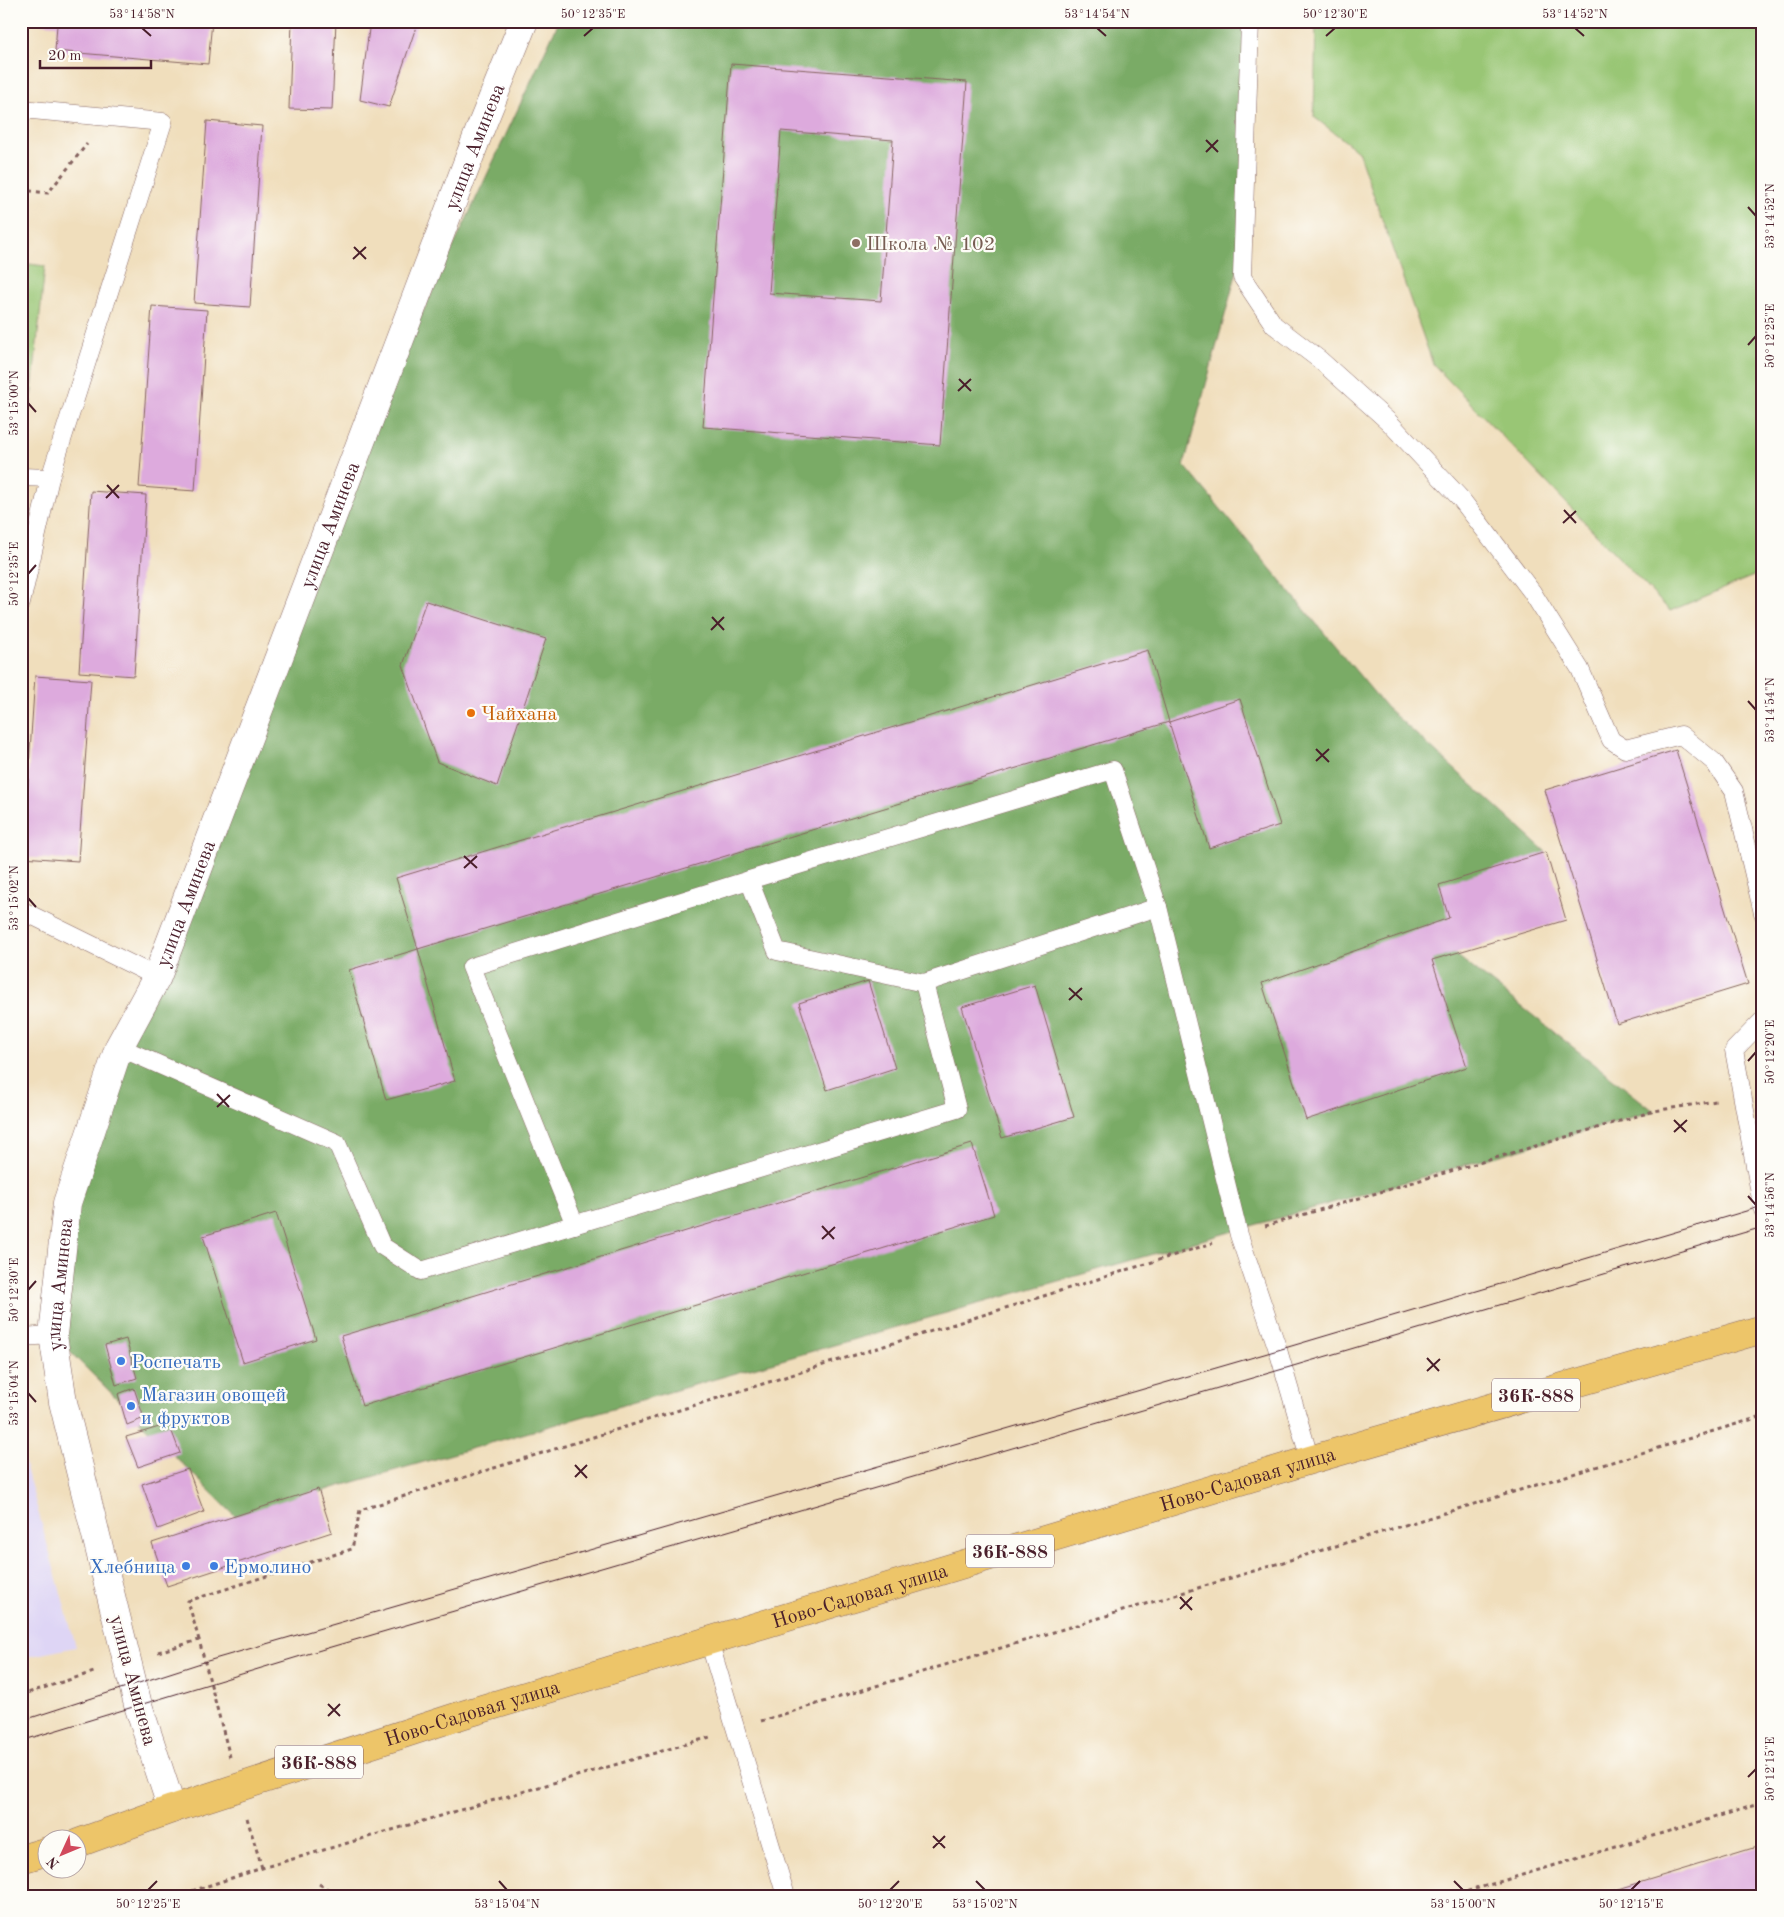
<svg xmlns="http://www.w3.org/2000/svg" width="1784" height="1917" viewBox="0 0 1784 1917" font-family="'Old Standard TT',serif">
	<rect width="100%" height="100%" fill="#fdfcf7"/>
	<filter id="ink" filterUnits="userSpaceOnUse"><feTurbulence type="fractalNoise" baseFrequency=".02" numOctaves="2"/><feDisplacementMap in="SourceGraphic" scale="10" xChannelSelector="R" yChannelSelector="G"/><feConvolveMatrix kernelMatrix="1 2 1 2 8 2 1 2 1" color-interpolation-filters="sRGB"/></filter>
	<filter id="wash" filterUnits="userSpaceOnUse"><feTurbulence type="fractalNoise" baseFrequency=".0096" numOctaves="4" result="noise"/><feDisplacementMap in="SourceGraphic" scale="20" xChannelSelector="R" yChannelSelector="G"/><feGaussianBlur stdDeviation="1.12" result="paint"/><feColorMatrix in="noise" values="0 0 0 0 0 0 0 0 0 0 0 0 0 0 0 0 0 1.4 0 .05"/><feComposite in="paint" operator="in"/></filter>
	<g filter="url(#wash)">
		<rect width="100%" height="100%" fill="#f0debc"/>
		<polygon fill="#ded5f5" points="21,1450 76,1647 21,1658"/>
		<g fill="#99c674" stroke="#727250">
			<polygon points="1316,21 1763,21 1763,572 1670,611 1433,364 1358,151 1314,117"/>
			<polygon points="21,263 45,266 30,411 21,410"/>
		</g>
		<polygon fill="#7aab66" stroke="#626548" points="559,21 1250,21 1243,249 1184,465 1386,707 1546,852 1455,954 1654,1111 235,1516 53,1335 67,1203 357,453"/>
		<g id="blocks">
			<g fill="#dad" fill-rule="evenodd">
				<polygon points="32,21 212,21 208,64 55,51 57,25 32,23"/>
				<polygon points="292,21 336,21 332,110 289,109"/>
				<polygon points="370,21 418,21 389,107 360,100"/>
				<path d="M731,64L967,82L940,445L703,427ZM781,131L893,140L881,301L769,293Z"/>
				<polygon points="207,121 262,126 250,307 194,303"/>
				<polygon points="152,306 207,310 195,491 139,487"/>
				<polygon points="91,491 146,495 134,676 79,672"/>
				<polygon points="426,601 546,639 497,786 437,762 403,665"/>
				<polygon points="1148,650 1169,722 1240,699 1280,825 1209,848 1169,722 418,949 455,1081 386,1100 349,970 418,949 396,878"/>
				<polygon points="35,676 91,680 78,861 23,857"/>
				<polygon points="1676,750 1748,984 1617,1024 1545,790"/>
				<polygon points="1546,852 1566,920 1432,960 1467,1067 1306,1120 1262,983 1449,918 1439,885"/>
				<polygon points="868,981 895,1068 827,1090 799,1003"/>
				<polygon points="1035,985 1074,1117 1002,1138 962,1007"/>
				<polygon points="972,1144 994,1215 362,1406 341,1336"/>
				<polygon points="276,1213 316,1339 243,1362 203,1236"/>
				<polygon points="126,1339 137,1378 116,1385 105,1345"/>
				<polygon points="134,1388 144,1418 127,1425 118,1394"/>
				<polygon points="169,1424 180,1453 138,1467 126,1437"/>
				<polygon points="188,1469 204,1512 158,1529 142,1484"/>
				<polygon points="318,1489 332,1532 167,1586 152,1543"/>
				<polygon points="1763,1845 1763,1896 1599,1896 1599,1895"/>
			</g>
		</g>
	</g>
	<g filter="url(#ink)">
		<use href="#blocks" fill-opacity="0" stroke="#84625e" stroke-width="1"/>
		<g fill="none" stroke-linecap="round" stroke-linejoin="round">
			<g stroke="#84625e" stroke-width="19">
				<g id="service">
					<polyline points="1250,21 1242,277 1274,325 1320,360 1389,422 1461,499 1532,592 1580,669 1611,740 1625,749 1681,735 1714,762 1734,791 1763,913"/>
					<polyline points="21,109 163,122 50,478 21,603"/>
					<polyline points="21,477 50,478"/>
					<polyline points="749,880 777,951 924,983"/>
					<polyline points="21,910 157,977"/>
					<polyline points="1763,1020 1734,1050 1763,1210"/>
					<polyline points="119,1047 337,1143 382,1246 421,1271 957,1109 924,983 1158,907 1239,1235 1278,1350 1310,1460"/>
					<polyline points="575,1225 471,967 749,880 1113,770 1158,907"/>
					<polyline points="21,1337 53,1335"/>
					<polyline points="709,1641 786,1896"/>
				</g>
			</g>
			<g stroke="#84625e" stroke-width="29">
				<g id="tertiary">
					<path id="s1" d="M172,1809L138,1705L63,1402L53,1335L67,1203L119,1047L157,977L479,132L524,21"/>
				</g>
			</g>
			<g stroke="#84625e" stroke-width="29">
				<g id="primary">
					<path id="s2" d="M78,1843L172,1809L465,1714L1310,1460L1763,1329"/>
					<polyline points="21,1859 48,1851"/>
				</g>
			</g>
			<g stroke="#84625e" stroke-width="3" stroke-dasharray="4 4" stroke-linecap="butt">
				<polyline points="21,190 48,193 87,144"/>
				<polyline points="1265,1226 1654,1111 1716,1101"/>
				<polyline points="199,1640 188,1601 352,1549 360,1510 1213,1243"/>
				<polyline points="158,1652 199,1640 230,1757"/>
				<polyline points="21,1695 97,1671"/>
				<polyline points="761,1721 1763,1416"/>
				<polyline points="247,1818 262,1868"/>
				<polyline points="319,1884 340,1896"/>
				<polyline points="177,1896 262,1868 710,1737"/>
				<polyline points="1452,1896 1763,1803"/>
			</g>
			<use href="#service" stroke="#fff" stroke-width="18"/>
			<use href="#tertiary" stroke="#fff" stroke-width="28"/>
			<use href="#primary" stroke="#edc569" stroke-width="28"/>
			<g stroke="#4a1f2b" stroke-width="1">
				<polyline points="21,1721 204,1662 1278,1350 1763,1206"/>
				<polyline points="21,1741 324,1649 1283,1369 1763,1227"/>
			</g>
		</g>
	</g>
	<path fill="none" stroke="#4a1f2b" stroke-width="2" d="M142,28L151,36M1097,28L1106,36M1575,28L1584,36M584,36L593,28M1326,36L1335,28M1206,140L1218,152M1206,152L1218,140M1748,207L1756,216M354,247L366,259M353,259L366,247M1748,345L1756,336M959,379L971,391M958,391L971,379M28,403L36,412M107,485L119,498M106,498L119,485M1564,510L1576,523M1563,523L1576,511M28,574L36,565M712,617L724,630M711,630L724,617M1748,701L1756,710M1316,749L1329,762M1316,761L1329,749M464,856L477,868M464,868L477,856M28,898L36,907M1069,988L1082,1000M1069,1000L1082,988M1748,1061L1756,1052M217,1094L229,1107M217,1107L230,1095M1674,1120L1686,1132M1674,1132L1687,1120M1748,1196L1756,1205M822,1226L834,1239M822,1239L835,1227M28,1290L36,1281M1427,1358L1439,1371M1427,1371L1440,1359M28,1393L36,1402M575,1465L587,1478M575,1477L587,1465M1180,1597L1192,1610M1180,1609L1192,1597M328,1704L340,1716M328,1716L340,1704M1748,1777L1756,1769M933,1836L945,1848M933,1848L945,1836M499,1881L507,1890M976,1881L985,1890M1454,1881L1463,1890M148,1890L157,1881M890,1890L899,1881M1631,1890L1640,1881"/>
	<circle fill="#8d6e63" stroke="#fdfcf7" stroke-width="2" cx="856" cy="243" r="5"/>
	<circle fill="#e8710a" stroke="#fdfcf7" stroke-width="2" cx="471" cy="713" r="5"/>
	<g fill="#3f7fe0" stroke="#fdfcf7" stroke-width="2">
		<circle cx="121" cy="1361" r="5"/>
		<circle cx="131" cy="1406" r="5"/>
		<circle cx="186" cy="1566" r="5"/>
		<circle cx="214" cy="1566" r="5"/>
	</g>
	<g text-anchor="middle" stroke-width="4.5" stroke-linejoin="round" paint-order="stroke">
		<g fill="#fdfcf7" stroke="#806168" stroke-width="1">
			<rect x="1492" y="1378.5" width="88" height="33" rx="4"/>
			<rect x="966" y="1534.5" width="88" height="33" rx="4"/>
			<rect x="275" y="1745.5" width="88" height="33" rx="4"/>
		</g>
		<g font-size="19" font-weight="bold" fill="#4a1f2b">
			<text x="1536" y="1402">36К-888</text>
			<text x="1010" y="1558">36К-888</text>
			<text x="319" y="1769">36К-888</text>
		</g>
		<g font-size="20" fill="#4a1f2b" stroke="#fdfcf7">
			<text dy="7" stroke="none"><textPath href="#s1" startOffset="1755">улица Аминева</textPath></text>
			<text dy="7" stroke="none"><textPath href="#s1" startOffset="1350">улица Аминева</textPath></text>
			<text dy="7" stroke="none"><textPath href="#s1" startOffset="945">улица Аминева</textPath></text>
			<text dy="7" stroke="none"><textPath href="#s1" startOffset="540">улица Аминева</textPath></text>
			<text dy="7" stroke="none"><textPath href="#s2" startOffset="1225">Ново-Садовая улица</textPath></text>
			<text dy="7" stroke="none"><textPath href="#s2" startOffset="820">Ново-Садовая улица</textPath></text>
			<text transform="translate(134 1680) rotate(75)" y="7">улица Аминева</text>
			<text dy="7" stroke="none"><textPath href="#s2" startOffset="415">Ново-Садовая улица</textPath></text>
		</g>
		<g font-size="20" fill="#785e54" stroke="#fdfcf7" text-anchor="start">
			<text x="866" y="250">Школа № 102</text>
		</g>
		<g font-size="20" fill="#c56008" stroke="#fdfcf7" text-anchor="start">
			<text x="481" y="720">Чайхана</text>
		</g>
		<g font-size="20" fill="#366cbe" stroke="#fdfcf7" text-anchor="start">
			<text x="131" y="1368">Роспечать</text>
			<text x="141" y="1401">Магазин овощей<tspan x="141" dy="23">и фруктов</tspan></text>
			<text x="176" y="1573" text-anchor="end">Хлебница</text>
			<text x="224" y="1573">Ермолино</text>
		</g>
	</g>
	<rect width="1784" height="1917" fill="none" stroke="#fdfcf7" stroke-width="55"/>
	<g transform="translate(62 1854) rotate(226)"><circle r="24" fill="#fdfcf7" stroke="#b5a4a5"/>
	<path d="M0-4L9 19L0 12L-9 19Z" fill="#d1495b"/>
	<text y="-8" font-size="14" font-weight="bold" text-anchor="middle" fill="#4a1f2b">N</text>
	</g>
	<path d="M40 60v8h111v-8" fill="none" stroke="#4a1f2b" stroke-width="2.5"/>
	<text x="48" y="60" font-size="15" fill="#4a1f2b" stroke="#fdfcf7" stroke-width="4" paint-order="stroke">20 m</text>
	<rect x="28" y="28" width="1728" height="1862" fill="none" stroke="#4a1f2b" stroke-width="2"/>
	<g font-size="12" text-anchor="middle" fill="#4a1f2b">
		<text x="142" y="18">53°14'58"N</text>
		<text x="593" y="18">50°12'35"E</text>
		<text x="1097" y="18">53°14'54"N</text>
		<text x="1335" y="18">50°12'30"E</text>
		<text x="1575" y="18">53°14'52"N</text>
		<text transform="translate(1770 216) rotate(-90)" y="4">53°14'52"N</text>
		<text transform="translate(1770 336) rotate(-90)" y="4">50°12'25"E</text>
		<text transform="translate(14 403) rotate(-90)" y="4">53°15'00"N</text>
		<text transform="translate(14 574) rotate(-90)" y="4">50°12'35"E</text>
		<text transform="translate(1770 710) rotate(-90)" y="4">53°14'54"N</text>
		<text transform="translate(14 898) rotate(-90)" y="4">53°15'02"N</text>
		<text transform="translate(1770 1052) rotate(-90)" y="4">50°12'20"E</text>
		<text transform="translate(1770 1205) rotate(-90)" y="4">53°14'56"N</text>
		<text transform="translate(14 1290) rotate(-90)" y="4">50°12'30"E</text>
		<text transform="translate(14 1393) rotate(-90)" y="4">53°15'04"N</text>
		<text transform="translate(1770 1769) rotate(-90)" y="4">50°12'15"E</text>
		<text x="148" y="1908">50°12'25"E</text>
		<text x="507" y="1908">53°15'04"N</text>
		<text x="890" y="1908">50°12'20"E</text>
		<text x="985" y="1908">53°15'02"N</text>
		<text x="1463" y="1908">53°15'00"N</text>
		<text x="1631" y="1908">50°12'15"E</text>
	</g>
</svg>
